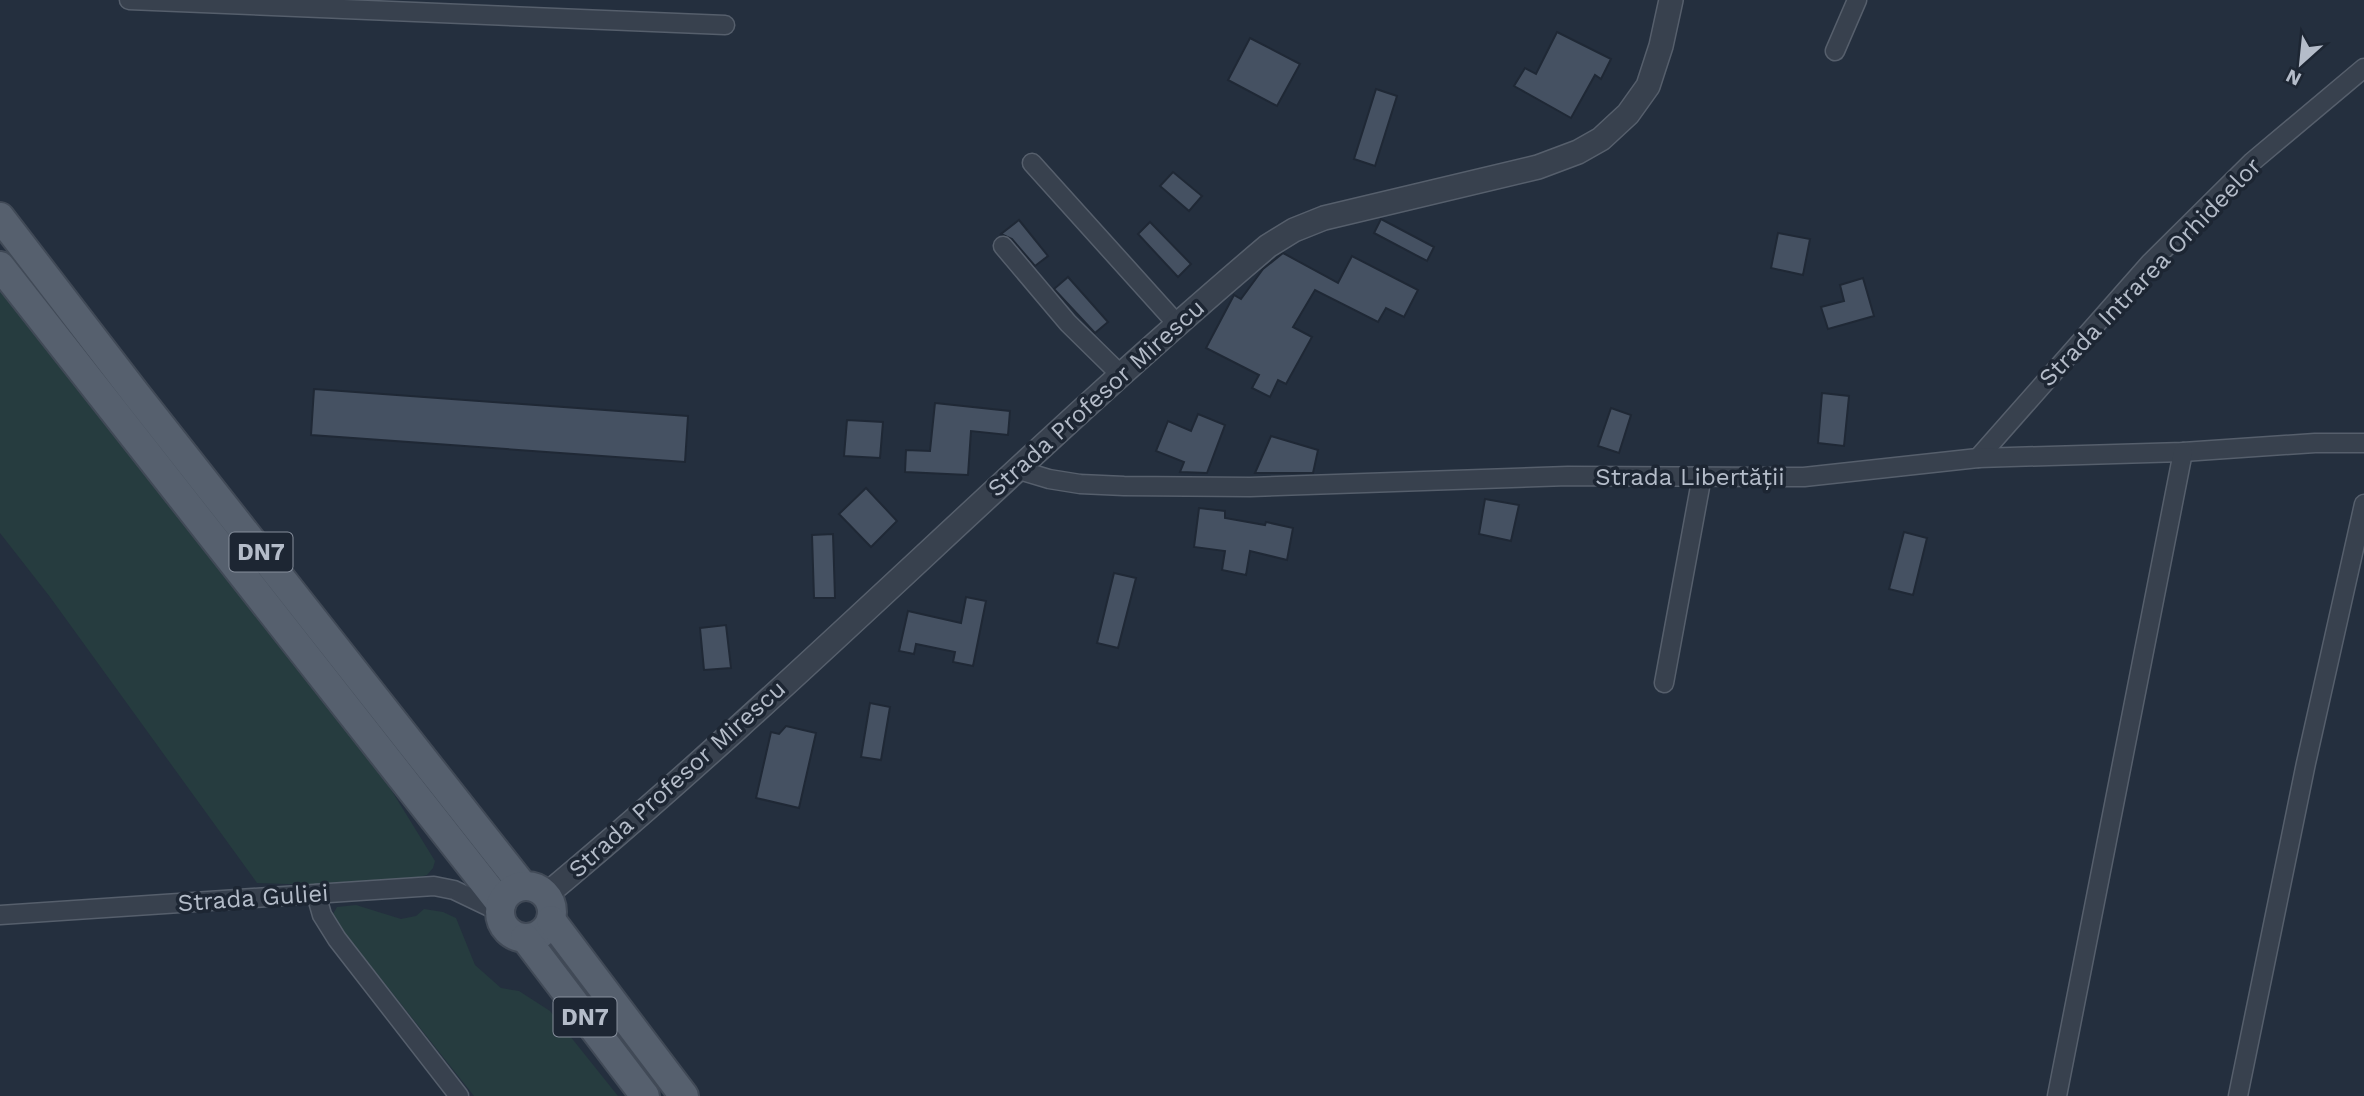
<svg xmlns="http://www.w3.org/2000/svg" width="2364" height="1096" viewBox="0 0 2364 1096" font-family="'Work Sans',sans-serif">
	<rect width="100%" height="100%" fill="#242f3e"/>
	<g fill="#263c3f">
		<polygon points="0,289 108,424 382,775 435,861 433,868 427,875 412,879 318,885 257,883 50,597 0,533"/>
		<polygon points="356,905 401,919 416,916 424,909 443,912 456,918 475,965 501,988 519,991 550,1011 618,1096 474,1096 336,922 333,914 337,907"/>
	</g>
	<g fill="#455162" stroke="#1f2835" stroke-width="2">
		<polygon points="1557,32 1611,59 1601,79 1595,75 1571,118 1514,86 1525,68 1536,74"/>
		<polygon points="1250,38 1300,64 1277,106 1228,80"/>
		<polygon points="1376,89 1397,96 1375,166 1354,159"/>
		<polygon points="1173,172 1202,196 1189,211 1160,186"/>
		<polygon points="1381,219 1434,247 1427,261 1374,233"/>
		<polygon points="1019,220 1048,256 1035,266 1012,239 1001,234"/>
		<polygon points="1150,222 1191,264 1178,277 1138,234"/>
		<polygon points="1778,233 1810,239 1803,275 1771,268"/>
		<polygon points="1283,253 1338,283 1352,256 1418,290 1404,317 1386,308 1378,322 1315,290 1293,327 1312,337 1286,384 1278,380 1270,397 1252,388 1259,375 1206,348 1234,295 1241,299 1263,269"/>
		<polygon points="1068,277 1108,322 1095,333 1054,289"/>
		<polygon points="1863,278 1874,316 1828,329 1821,307 1844,301 1840,285"/>
		<polygon points="314,389 688,416 685,462 311,435"/>
		<polygon points="1822,393 1849,396 1844,446 1818,443"/>
		<polygon points="935,403 1010,411 1008,435 971,431 968,475 905,472 906,450 930,451"/>
		<polygon points="1611,408 1631,415 1619,453 1598,446"/>
		<polygon points="1198,414 1225,425 1207,473 1180,472 1184,462 1156,451 1168,421 1191,431"/>
		<polygon points="847,420 883,422 880,458 844,456"/>
		<polygon points="1271,436 1318,450 1313,473 1255,473"/>
		<polygon points="866,488 897,521 871,547 839,514"/>
		<polygon points="1485,499 1519,505 1511,541 1479,534"/>
		<polygon points="1199,508 1225,511 1225,518 1265,525 1266,522 1293,528 1287,560 1250,551 1246,575 1222,570 1225,551 1194,547"/>
		<polygon points="1904,532 1927,538 1913,595 1889,589"/>
		<polygon points="833,534 835,598 814,598 812,535"/>
		<polygon points="1114,573 1136,578 1118,648 1097,643"/>
		<polygon points="966,597 986,601 973,666 953,662 955,652 916,644 914,654 899,651 908,611 961,623"/>
		<polygon points="726,625 731,668 704,670 700,628"/>
		<polygon points="870,703 890,707 881,760 861,757"/>
		<polygon points="786,726 816,733 799,808 756,798 771,732 779,734"/>
	</g>
	<g fill="none" stroke-linecap="round" stroke-linejoin="round">
		<g stroke="#565f6c" stroke-width="21">
			<g id="minor">
				<polyline points="129,0 725,25"/>
				<polyline points="1835,51 1857,0"/>
				<polyline points="1032,163 1178,325"/>
				<polyline points="1003,246 1068,323 1122,376"/>
				<polyline points="1978,458 2150,263 2252,162 2364,68"/>
				<polyline points="1016,469 1049,479 1080,484 1124,486 1250,487 1568,476 1804,477 1978,458 2183,452 2315,443 2364,443"/>
				<polyline points="1664,683 1702,476"/>
				<polyline points="316,894 322,915 337,939 459,1096"/>
				<polyline points="0,915 434,886 454,890 500,912"/>
				<polyline points="2057,1096 2183,452"/>
				<polyline points="2238,1096 2306,763 2364,504"/>
			</g>
		</g>
		<g stroke="#565f6c" stroke-width="26">
			<path id="tertiary" d="M546,895C795,688 1021,455 1268,246L1294,230L1324,218L1538,167L1578,152L1601,139L1628,114L1648,86L1661,46L1671,0"/>
		</g>
		<g stroke="#414a57" stroke-width="32">
			<g id="primary">
				<polyline points="0,217 136,394 523,886"/>
				<polyline points="0,266 501,904"/>
				<circle cx="526" cy="912" r="26"/>
				<polyline points="551,920 684,1096"/>
				<polyline points="525,938 645,1096"/>
			</g>
		</g>
		<use href="#minor" stroke="#38414e" stroke-width="18"/>
		<use href="#tertiary" stroke="#38414e" stroke-width="23"/>
		<use href="#primary" stroke="#56606e" stroke-width="28"/>
	</g>
	<g text-anchor="middle" stroke-width="7" stroke-linejoin="round" paint-order="stroke">
		<g fill="#1d2633" stroke="#878f9c" stroke-width="2">
			<rect x="229.5" y="532.5" width="63" height="39" rx="5"/>
			<rect x="553.5" y="997.5" width="63" height="39" rx="5"/>
		</g>
		<g font-size="23" font-weight="bold" fill="#b4bcc9">
			<text x="261" y="560">DN7</text>
			<text x="585" y="1025">DN7</text>
		</g>
		<g font-size="24" fill="#b4bcc9" stroke="#1d2633">
			<text transform="translate(2150 272) rotate(-46)" y="8">Strada Intrarea Orhideelor</text>
			<text transform="translate(1096 398) rotate(-42)" y="8">Strada Profesor Mirescu</text>
			<text x="1690" y="485">Strada Libertății</text>
			<text transform="translate(677 779) rotate(-42)" y="8">Strada Profesor Mirescu</text>
			<text transform="translate(253 898) rotate(-4)" y="8">Strada Guliei</text>
		</g>
	</g>
	<g transform="translate(2301 63) rotate(207)" stroke="#1d2633" stroke-width="5" paint-order="stroke">
	<path d="M0-5L12 26L0 18L-12 26Z" fill="#b4bcc9"/>
	<text y="-10" font-size="19" font-weight="bold" text-anchor="middle" fill="#b4bcc9">N</text>
	</g>
</svg>
